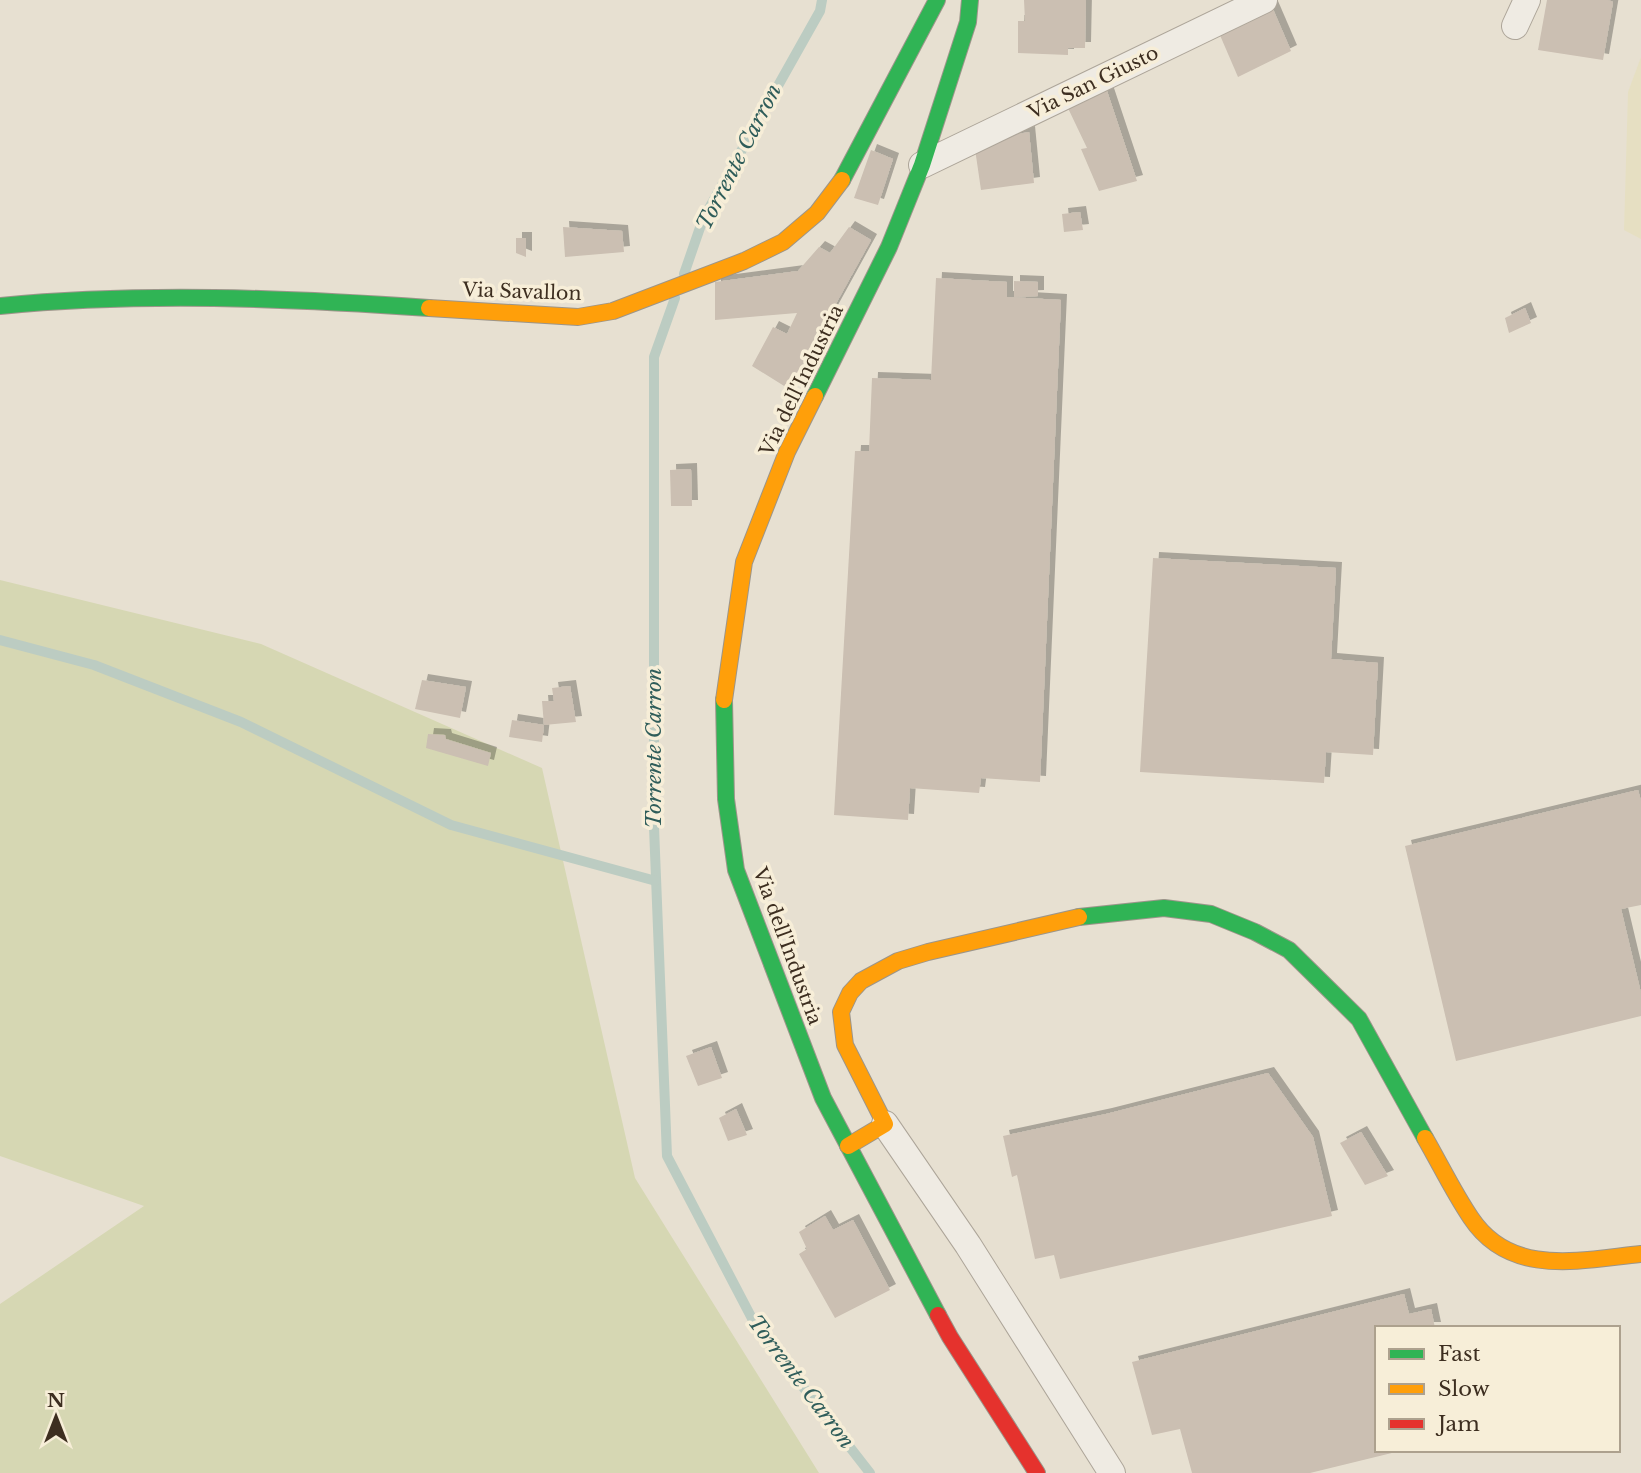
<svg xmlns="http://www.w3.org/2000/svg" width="1641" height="1473" viewBox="0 0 1641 1473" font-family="'Libre Baskerville',serif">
	<defs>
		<filter id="shadow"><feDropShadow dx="6" dy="-6" stdDeviation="0" flood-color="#0004"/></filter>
	</defs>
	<rect width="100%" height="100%" fill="#e7e0d1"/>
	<polygon fill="#e6dfc2" points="1641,57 1641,239 1624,230 1628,92"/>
	<polygon fill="#d6d7b3" points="0,580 261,644 542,768 635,1178 819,1473 0,1473 0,1304 144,1206 0,1156"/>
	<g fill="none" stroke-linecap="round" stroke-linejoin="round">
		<g stroke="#bcccc2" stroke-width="10">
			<polyline points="684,274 703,219 820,11 822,0"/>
			<polyline points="675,298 654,357 654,827 667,1156 757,1328 870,1473"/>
			<polyline points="0,640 94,665 241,722 451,825 656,881"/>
		</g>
	</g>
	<g fill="#cbbfb2" filter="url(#shadow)">
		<polygon points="1024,0 1086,0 1085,48 1068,48 1068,55 1018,53 1018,21 1025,21"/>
		<polygon points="1269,0 1291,51 1238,77 1216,26"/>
		<polygon points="1547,0 1608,0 1613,2 1603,60 1538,50"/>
		<polygon points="1106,88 1137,181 1099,191 1081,149 1087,148 1066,104"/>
		<polygon points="1029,132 1034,183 981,190 974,142"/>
		<polygon points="871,150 893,159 878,205 854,198"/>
		<polygon points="1080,212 1083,230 1064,232 1062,214"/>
		<polygon points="563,227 622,231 624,252 565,257"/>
		<polygon points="849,227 871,240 789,389 752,366 773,327 787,334 797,313 715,320 715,282 798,271 819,247 830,253"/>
		<polygon points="516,238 526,238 526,257 516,253"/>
		<polygon points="936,278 1007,282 1007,297 1061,300 1040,782 981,778 979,793 910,788 908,820 834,815 855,451 869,451 872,378 931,380"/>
		<polygon points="1014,281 1038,282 1038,296 1014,297"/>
		<polygon points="1525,308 1531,323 1509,333 1505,318"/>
		<polygon points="691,469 692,506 671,506 670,470"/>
		<polygon points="1153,558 1336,568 1331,659 1378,663 1373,755 1326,752 1324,783 1140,772"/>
		<polygon points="422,680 466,687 460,718 415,709"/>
		<polygon points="570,686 576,722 544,725 542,701 554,701 552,688"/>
		<polygon points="512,720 544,725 542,742 509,737"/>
		<polygon points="428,734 445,735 446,739 491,753 488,766 426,748"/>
		<polygon points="1638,790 1641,801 1641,905 1621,909 1641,993 1641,1016 1456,1061 1405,846"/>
		<polygon points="711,1047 722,1078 698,1086 686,1056"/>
		<polygon points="1268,1073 1313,1137 1332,1216 1060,1279 1054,1255 1035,1259 1017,1175 1012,1177 1003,1136 1106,1114"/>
		<polygon points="736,1109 747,1135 728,1141 719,1118"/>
		<polygon points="1361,1132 1388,1176 1365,1185 1340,1143"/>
		<polygon points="825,1216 833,1230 853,1220 890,1290 835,1318 799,1254 807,1249 799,1232"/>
		<polygon points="1404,1294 1409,1314 1431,1309 1435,1328 1377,1328 1377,1450 1400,1451 1310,1473 1192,1473 1180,1429 1152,1435 1132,1362"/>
	</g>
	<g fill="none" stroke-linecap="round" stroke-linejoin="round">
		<g stroke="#ada599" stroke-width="28">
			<g id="street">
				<polyline points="1515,26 1527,0"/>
				<polyline points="922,165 1264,0"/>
				<polyline points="885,1124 968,1245 1112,1473"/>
			</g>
		</g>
		<g stroke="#9c958a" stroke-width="18">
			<g id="fast">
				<polyline points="842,180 937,0"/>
				<path d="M0,306C142,292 286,298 429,308"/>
				<polyline points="815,396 889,247 922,165 968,22 970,0"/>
				<polyline points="724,700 726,799 736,870 823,1098 938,1315"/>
				<polyline points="1079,917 1164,908 1211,914 1255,932 1289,950 1359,1019 1425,1138"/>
			</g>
		</g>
		<g stroke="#9c958a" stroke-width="18">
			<g id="slow">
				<polyline points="429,308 578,317 613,311 744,261 783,242 817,213 842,180"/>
				<polyline points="724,700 744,562 787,452 815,396"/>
				<path d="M1425,1138C1440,1164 1454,1193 1471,1218C1511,1278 1581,1260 1641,1254"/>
				<polyline points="848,1146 885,1124 845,1045 841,1012 850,993 861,981 898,961 928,952 1079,917"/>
			</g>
		</g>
		<g stroke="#9c958a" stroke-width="18">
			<polyline id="jam" points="938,1315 950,1337 1037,1473"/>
		</g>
		<use href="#street" stroke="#efebe3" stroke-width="26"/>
		<use href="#fast" stroke="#30b455" stroke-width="16"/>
		<use href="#slow" stroke="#ff9f0a" stroke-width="16"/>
		<use href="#jam" stroke="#e5322d" stroke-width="16"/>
	</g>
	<g text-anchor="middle" stroke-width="7" stroke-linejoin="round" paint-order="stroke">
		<g font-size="19" fill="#3d2e20" stroke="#f7eed8">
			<text transform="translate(1093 82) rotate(-26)" y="7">Via San Giusto</text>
			<text transform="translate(522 291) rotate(2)" y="7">Via Savallon</text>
			<text transform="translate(801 380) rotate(-64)" y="7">Via dell'Industria</text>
			<text transform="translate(788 946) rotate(70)" y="7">Via dell'Industria</text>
		</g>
		<g font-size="21" font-style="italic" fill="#2f5d5a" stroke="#f7eed8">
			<text transform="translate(739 157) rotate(-63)" y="7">Torrente Carron</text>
			<text transform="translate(654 748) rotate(-90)" y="7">Torrente Carron</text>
			<text transform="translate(801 1382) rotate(53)" y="7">Torrente Carron</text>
		</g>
	</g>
	<rect x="1375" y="1326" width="245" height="126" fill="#f7eed8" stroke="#ada18e" stroke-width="2"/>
	<rect x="1389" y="1349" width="35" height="10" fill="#30b455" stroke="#ada18e" stroke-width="2"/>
	<text x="1438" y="1361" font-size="21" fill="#3d2e20">Fast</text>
	<rect x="1389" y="1384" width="35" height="10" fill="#ff9f0a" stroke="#ada18e" stroke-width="2"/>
	<text x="1438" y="1396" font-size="21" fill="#3d2e20">Slow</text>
	<rect x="1389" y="1419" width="35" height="10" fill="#e5322d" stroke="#ada18e" stroke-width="2"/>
	<text x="1438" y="1431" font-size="21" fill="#3d2e20">Jam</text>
	<g transform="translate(56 1417)" stroke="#f7eed8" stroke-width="5" paint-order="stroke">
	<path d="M0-5L12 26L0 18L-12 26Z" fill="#3d2e20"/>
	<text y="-10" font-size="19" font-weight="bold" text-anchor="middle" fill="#3d2e20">N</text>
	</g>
</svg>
